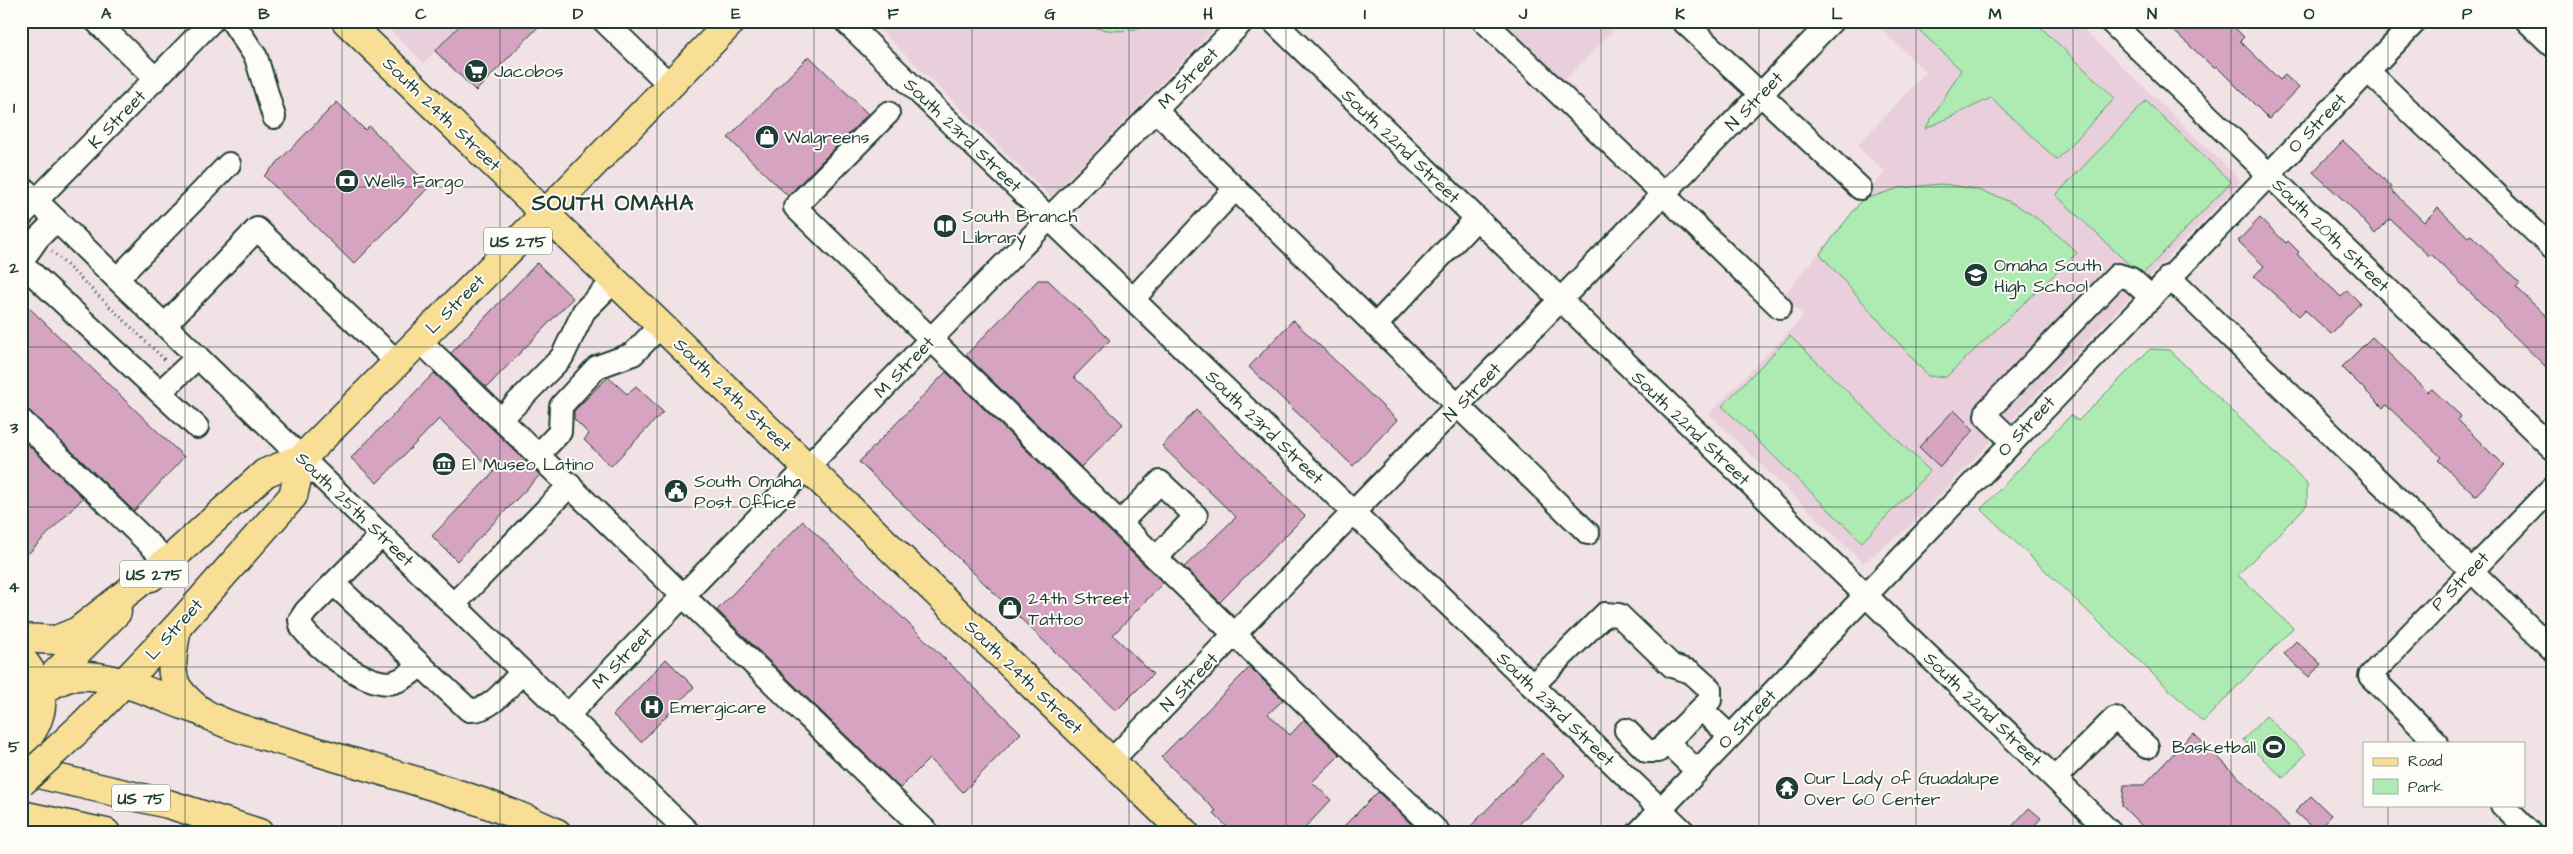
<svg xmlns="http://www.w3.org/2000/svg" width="2573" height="854" viewBox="0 0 2573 854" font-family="'Architects Daughter',sans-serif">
	<rect width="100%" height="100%" fill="#f1e2e6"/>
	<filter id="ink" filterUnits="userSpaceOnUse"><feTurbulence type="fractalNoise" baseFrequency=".02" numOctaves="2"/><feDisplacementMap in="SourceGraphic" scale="10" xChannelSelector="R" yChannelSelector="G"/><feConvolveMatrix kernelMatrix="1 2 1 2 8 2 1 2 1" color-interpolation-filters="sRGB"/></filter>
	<g filter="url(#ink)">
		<g fill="#e9cfdb">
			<polygon points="381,21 464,21 424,63"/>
			<polygon points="871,21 1222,21 1051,197"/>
			<polygon points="1497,21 1623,21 1562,83"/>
			<polygon points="1873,21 2075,21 2241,181 1910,526 1863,563 1709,414 1804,316 1783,296 1885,172 1857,146 1926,72"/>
		</g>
		<g fill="#adebb2" stroke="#669473">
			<path d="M1074,21H1157C1131,36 1101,32 1074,21Z"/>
			<polygon points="1918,21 2034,21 2115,98 2057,160 1991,98 1925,129 1961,70 1914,25"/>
			<polygon points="2146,101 2231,182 2141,276 2056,195"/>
			<path d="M1940,184C2001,189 2035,212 2077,253L1946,377L1928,376L1820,254L1862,200L1899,188Z"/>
			<polygon points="1790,336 1930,471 1862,542 1722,406"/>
			<polygon points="2150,349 2169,350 2307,483 2307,505 2238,575 2293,628 2203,722 1981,509 2071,415 2078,421"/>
			<polygon points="2266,716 2306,754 2283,778 2243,740"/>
		</g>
		<g fill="#d6a4c0" stroke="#1f3d34">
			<polygon points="464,21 544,21 476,91 435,51"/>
			<polygon points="2163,21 2228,21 2244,37 2240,41 2280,80 2285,75 2299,88 2269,119 2216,66 2214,68"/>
			<polygon points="809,56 868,114 788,196 728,138"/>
			<polygon points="337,102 365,130 369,126 430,186 354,264 264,176"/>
			<polygon points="2343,141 2378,173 2391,187 2390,189 2424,222 2438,208 2468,237 2471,235 2520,283 2516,287 2552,322 2552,373 2431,254 2429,256 2390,219 2375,234 2351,207 2313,172"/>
			<polygon points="2260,218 2286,243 2288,241 2299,252 2297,254 2341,297 2347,290 2360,303 2331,334 2305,310 2299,316 2254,276 2264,266 2238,241"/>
			<polygon points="537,263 573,298 487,387 451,353"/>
			<polygon points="1038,280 1048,280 1110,340 1074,377 1123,424 1081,467 966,355"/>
			<polygon points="21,300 184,457 134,511 30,411 21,407"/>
			<polygon points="1293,320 1397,420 1353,466 1249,367"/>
			<polygon points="2372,337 2428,392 2432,389 2461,416 2458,420 2504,466 2475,496 2438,460 2441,457 2416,433 2386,405 2383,408 2342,367"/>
			<polygon points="946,372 1163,583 1113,635 1153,674 1116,711 859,462"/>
			<polygon points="434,373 540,475 457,561 432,536 494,472 439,419 377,483 351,458"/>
			<polygon points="608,377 627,394 636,386 663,412 611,466 584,440 589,434 574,419 574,411"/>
			<polygon points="1196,410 1305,516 1220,602 1184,567 1236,517 1162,446"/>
			<polygon points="1954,410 1974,430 1940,467 1919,447"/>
			<polygon points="21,438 83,498 21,561"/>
			<polygon points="803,521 1021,733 963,792 929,759 900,788 717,610"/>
			<polygon points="2296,641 2321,664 2309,677 2284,654"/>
			<polygon points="666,659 694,687 641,742 613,715"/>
			<polygon points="1250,667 1283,700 1268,714 1290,735 1304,720 1340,755 1312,782 1331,800 1300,833 1233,833 1213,813 1216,811 1161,757"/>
			<polygon points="2193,733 2296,833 2149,833 2122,806 2124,785 2144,785"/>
			<polygon points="1542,753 1565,775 1511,833 1464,833"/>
			<polygon points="1378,792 1420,833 1337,833"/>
			<polygon points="2311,796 2331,815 2316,831 2295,812"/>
			<polygon points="2029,808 2041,818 2028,833 2006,833"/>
		</g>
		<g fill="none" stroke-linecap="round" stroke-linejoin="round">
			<g stroke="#1f3d34" stroke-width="26">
				<g id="minor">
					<polyline points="96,21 156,79"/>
					<polyline points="232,21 256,57 274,117"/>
					<polyline points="604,21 670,85"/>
					<polyline points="845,21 1685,833"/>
					<polyline points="1273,21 2111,833"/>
					<polyline points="1484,21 1780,307"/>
					<polyline points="1683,21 1860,188"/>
					<polyline points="2110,21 2552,448"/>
					<polyline points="2527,21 2552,45"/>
					<polyline points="2368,71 2552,248"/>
					<polyline points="1156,111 1588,533"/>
					<polyline points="888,113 795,207 1439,833"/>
					<polyline points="21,186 689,833"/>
					<polyline points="21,216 212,21"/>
					<polyline points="21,262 38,238 56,220"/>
					<polyline points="21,263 197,427"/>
					<polyline points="2169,277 2552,649"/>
					<polyline points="117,279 229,164"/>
					<polyline points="1133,299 1235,189"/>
					<polyline points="165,325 257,229 397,362"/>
					<polyline points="1375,326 1476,219"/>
					<polyline points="419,340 928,833"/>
					<polyline points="160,392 198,357"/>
					<polyline points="501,419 562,357 584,311 615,280"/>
					<polyline points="21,420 167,561"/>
					<polyline points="2012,441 1986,416 1987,411 2118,275 2131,279 2150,296"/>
					<polyline points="538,455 560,432 561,406 597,367 633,354 661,325"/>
					<polyline points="1120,523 1160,482 1196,516 1156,558"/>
					<path d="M382,535L306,611L300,620L302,628C317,648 368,689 394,682C405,679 412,672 421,665"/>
					<path d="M334,584L469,710C491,712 507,687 522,672"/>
					<polyline points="453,605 570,485"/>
					<polyline points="1532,686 1605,614 1619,615 1672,666 1691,672 1710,689 1710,700 1658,751 1647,751 1626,730"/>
					<polyline points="1701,709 1730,736"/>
					<polyline points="567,716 930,340 1243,21"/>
					<polyline points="1667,742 1697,771"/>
					<polyline points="2437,743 2370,676 2552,488"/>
					<polyline points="1111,761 1832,21"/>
					<polyline points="2055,778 2115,718 2147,747"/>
					<polyline points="2502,805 2530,833"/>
					<polyline points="1638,833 2416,21"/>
				</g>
			</g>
			<g stroke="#1f3d34" stroke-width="31">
				<g id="major">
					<polyline points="346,21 1185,833"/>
					<polyline points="151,577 265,473 302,458 546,213 732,21"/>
					<polyline points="21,708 117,612"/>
					<polyline points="86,722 177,627 293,496 302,458"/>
				</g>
			</g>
			<g stroke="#1f3d34" stroke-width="31">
				<g id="highway">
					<path d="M177,627C174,646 167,673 179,690C186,699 195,707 204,713C231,729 275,738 305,748C389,774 478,795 557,833"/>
					<polyline points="21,638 56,640 78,631 167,561"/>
					<path d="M21,658C50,693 46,714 21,748"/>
					<path d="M39,691C49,687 60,679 71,677C104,669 164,699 197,710"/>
					<polyline points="21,770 168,804 259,833"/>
					<polyline points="21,815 106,833"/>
				</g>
			</g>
			<polyline stroke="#1f3d34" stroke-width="3" stroke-dasharray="1 4" stroke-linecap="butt" points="52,251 165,360"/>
			<use href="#minor" stroke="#fdfcf7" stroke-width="22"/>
			<use href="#major" stroke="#f9df96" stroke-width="28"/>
			<use href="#highway" stroke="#f9df96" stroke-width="28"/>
			<g stroke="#1f3d34" stroke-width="31" stroke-linecap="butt">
				<polyline id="major-bridge" points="21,783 86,722"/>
			</g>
			<use href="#major-bridge" stroke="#f9df96" stroke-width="28"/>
		</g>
	</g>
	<path fill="none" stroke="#1f3d34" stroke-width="1" stroke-opacity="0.55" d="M185,21V833M342,21V833M500,21V833M657,21V833M814,21V833M972,21V833M1129,21V833M1286,21V833M1444,21V833M1601,21V833M1759,21V833M1916,21V833M2073,21V833M2231,21V833M2388,21V743M21,187H2552M21,347H2552M21,507H2552M21,667H2552M2388,805V833"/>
	<defs>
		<g id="supermarket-disc" transform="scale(1.25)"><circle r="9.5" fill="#1f3d34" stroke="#fdfcf7"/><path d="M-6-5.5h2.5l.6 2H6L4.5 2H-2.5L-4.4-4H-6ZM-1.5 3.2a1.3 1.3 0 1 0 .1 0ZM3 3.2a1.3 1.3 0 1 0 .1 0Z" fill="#fff"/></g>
		<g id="shop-disc" transform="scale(1.25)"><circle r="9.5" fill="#1f3d34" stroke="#fdfcf7"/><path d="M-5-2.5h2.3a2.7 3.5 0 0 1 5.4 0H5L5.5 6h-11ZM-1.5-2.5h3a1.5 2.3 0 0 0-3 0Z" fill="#fff"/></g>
		<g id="bank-disc" transform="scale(1.25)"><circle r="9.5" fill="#1f3d34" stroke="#fdfcf7"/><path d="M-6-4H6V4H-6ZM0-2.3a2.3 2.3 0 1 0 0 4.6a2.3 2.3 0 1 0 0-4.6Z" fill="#fff"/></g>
		<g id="library-disc" transform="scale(1.25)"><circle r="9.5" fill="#1f3d34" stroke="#fdfcf7"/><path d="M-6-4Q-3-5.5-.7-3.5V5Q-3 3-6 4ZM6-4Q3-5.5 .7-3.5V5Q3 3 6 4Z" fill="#fff"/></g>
		<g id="school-disc" transform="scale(1.25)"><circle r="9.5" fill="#1f3d34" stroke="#fdfcf7"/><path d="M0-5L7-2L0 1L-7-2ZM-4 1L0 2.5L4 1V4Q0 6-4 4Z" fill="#fff"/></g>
		<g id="museum-disc" transform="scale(1.25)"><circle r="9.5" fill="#1f3d34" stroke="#fdfcf7"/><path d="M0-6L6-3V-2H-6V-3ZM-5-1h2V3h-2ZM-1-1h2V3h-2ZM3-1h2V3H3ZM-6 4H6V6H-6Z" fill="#fff"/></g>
		<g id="civic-disc" transform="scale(1.25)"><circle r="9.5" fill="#1f3d34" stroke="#fdfcf7"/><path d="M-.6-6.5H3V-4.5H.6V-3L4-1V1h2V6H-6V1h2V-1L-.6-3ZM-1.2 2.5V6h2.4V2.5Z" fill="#fff"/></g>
		<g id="hospital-disc" transform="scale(1.25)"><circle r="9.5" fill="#1f3d34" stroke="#fdfcf7"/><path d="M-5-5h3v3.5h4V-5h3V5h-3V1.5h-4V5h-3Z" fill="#fff"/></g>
		<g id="stadium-disc" transform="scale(1.25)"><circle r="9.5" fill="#1f3d34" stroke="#fdfcf7"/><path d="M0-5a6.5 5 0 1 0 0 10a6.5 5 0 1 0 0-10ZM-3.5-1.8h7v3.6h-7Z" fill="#fff"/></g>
		<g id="temple-disc" transform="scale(1.25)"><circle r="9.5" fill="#1f3d34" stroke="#fdfcf7"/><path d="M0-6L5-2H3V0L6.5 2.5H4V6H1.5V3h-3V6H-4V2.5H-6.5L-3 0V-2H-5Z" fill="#fff"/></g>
	</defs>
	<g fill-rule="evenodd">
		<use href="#supermarket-disc" x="476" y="71"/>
		<use href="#shop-disc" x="767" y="137"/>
		<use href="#bank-disc" x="347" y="181"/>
		<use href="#library-disc" x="945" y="226"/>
		<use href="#school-disc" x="1976" y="275"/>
		<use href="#museum-disc" x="444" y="464"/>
		<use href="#civic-disc" x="676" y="491"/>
		<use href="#shop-disc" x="1010" y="608"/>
		<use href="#hospital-disc" x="652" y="707"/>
		<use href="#stadium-disc" x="2274" y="747"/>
		<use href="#temple-disc" x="1787" y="788"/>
	</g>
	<g text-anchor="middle" stroke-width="4" stroke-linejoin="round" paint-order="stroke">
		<g fill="#fdfcf7" stroke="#62766e" stroke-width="1">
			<rect x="484" y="227.5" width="68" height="27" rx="4"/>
			<rect x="120" y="560.5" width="68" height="27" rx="4"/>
			<rect x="112" y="784.5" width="58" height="27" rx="4"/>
		</g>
		<g font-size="16" font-weight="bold" fill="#1f3d34">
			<text x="518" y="247">US 275</text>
			<text x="154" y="580">US 275</text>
			<text x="141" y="804">US 75</text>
		</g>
		<g font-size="18" fill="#1f3d34" stroke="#fdfcf7" text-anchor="start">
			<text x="494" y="77">Jacobos</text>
			<text x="784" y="143">Walgreens</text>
			<text x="364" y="187">Wells Fargo</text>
			<text x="962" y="222">South Branch<tspan x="962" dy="21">Library</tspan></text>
			<text x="1994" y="271">Omaha South<tspan x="1994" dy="21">High School</tspan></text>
			<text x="462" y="470">El Museo Latino</text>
			<text x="694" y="487">South Omaha<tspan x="694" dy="21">Post Office</tspan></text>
			<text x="1028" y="604">24th Street<tspan x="1028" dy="21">Tattoo</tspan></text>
			<text x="670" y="713">Emergicare</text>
			<text x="2256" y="753" text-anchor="end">Basketball</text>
			<text x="1804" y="784">Our Lady of Guadalupe<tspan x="1804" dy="21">Over 60 Center</tspan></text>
		</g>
		<g font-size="18" fill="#1f3d34" stroke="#fdfcf7">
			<text transform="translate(1188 78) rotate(-46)" y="6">M Street</text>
			<text transform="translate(1754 101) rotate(-46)" y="6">N Street</text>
			<text transform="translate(442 114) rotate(44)" y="6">South 24th Street</text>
			<text transform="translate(117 119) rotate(-46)" y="6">K Street</text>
			<text transform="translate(2317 123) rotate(-46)" y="6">O Street</text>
			<text transform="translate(963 135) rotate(44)" y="6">South 23rd Street</text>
			<text transform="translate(1401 146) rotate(44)" y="6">South 22nd Street</text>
			<text transform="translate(2331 235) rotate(44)" y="6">South 20th Street</text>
			<text transform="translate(455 304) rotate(-45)" y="6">L Street</text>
			<text transform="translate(904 367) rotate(-46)" y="6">M Street</text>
			<text transform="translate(1472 392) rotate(-46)" y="6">N Street</text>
			<text transform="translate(733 395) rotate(44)" y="6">South 24th Street</text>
			<text transform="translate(2026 426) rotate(-47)" y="6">O Street</text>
			<text transform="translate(1265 427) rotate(44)" y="6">South 23rd Street</text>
			<text transform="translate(1691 428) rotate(44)" y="6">South 22nd Street</text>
			<text transform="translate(355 509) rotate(44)" y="6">South 25th Street</text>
			<text transform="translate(2460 581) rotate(-46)" y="6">P Street</text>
			<text transform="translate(174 629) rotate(-48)" y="6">L Street</text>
			<text transform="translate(622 658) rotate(-46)" y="6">M Street</text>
			<text transform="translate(1024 677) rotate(44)" y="6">South 24th Street</text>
			<text transform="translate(1189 682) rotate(-46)" y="6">N Street</text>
			<text transform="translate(1556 709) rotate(44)" y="6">South 23rd Street</text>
			<text transform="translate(1983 709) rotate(44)" y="6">South 22nd Street</text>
			<text transform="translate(1747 719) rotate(-46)" y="6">O Street</text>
		</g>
		<g font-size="22" font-weight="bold" letter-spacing="1" fill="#1f3d34" stroke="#fdfcf7">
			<text x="613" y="210">SOUTH OMAHA</text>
		</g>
	</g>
	<rect width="2573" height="854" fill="none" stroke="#fdfcf7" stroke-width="55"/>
	<rect x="2363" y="742" width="162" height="65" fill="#fdfcf7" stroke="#a4b0a9"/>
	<rect x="2373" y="758" width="25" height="8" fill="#f9df96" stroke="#a4b0a9"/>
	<text x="2408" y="766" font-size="15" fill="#1f3d34">Road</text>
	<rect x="2373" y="779" width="25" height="15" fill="#adebb2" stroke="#a4b0a9"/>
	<text x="2408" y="792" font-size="15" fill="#1f3d34">Park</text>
	<rect x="28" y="28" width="2518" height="798" fill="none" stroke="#1f3d34" stroke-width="2"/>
	<g font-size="16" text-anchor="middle" font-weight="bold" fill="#1f3d34">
		<text x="106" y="19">A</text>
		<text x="264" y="19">B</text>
		<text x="421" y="19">C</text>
		<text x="578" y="19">D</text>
		<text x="736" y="19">E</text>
		<text x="893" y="19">F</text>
		<text x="1050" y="19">G</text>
		<text x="1208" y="19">H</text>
		<text x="1365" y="19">I</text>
		<text x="1523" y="19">J</text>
		<text x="1680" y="19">K</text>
		<text x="1837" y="19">L</text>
		<text x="1995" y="19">M</text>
		<text x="2152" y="19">N</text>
		<text x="2309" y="19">O</text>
		<text x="2467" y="19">P</text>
		<text x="14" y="113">1</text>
		<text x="14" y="273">2</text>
		<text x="14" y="433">3</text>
		<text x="14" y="592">4</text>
		<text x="14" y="752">5</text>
	</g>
</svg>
